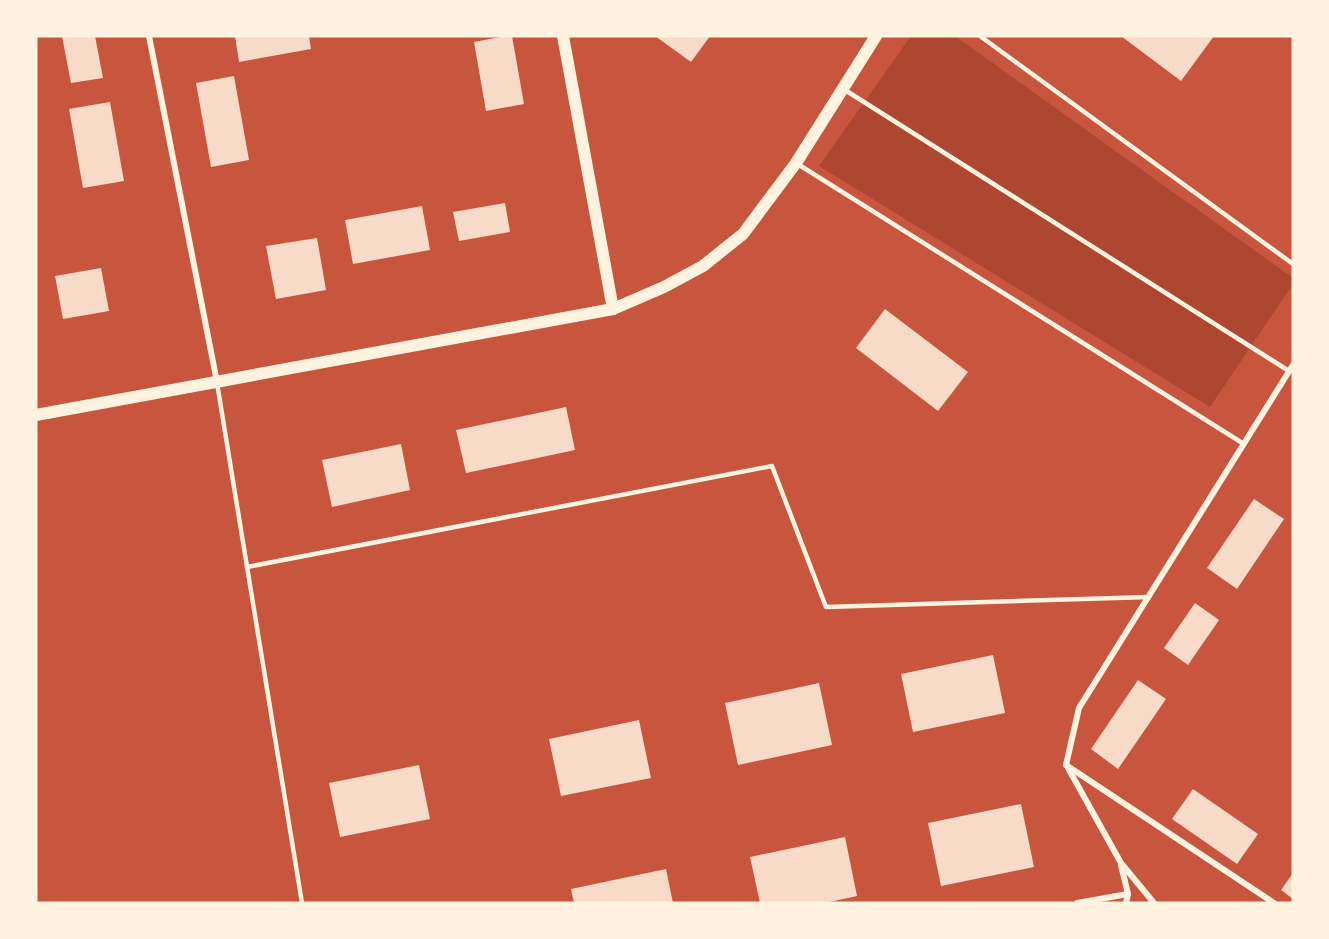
<svg xmlns="http://www.w3.org/2000/svg" width="1329" height="939" viewBox="0 0 1329 939" font-family="Roboto,sans-serif">
	<rect width="100%" height="100%" fill="#c8553d"/>
	<polygon fill="#ae4732" points="911,36 955,36 1293,278 1293,284 1210,407 819,166"/>
	<g fill="#f7dbc8">
		<polygon points="62,36 95,36 103,78 71,83"/>
		<polygon points="235,36 309,36 311,49 239,62"/>
		<polygon points="506,36 512,36 524,104 486,111 474,42"/>
		<polygon points="655,36 710,36 691,62"/>
		<polygon points="1121,36 1214,36 1181,81"/>
		<polygon points="234,76 249,160 211,167 196,83"/>
		<polygon points="110,102 124,181 83,188 69,109"/>
		<polygon points="505,203 510,232 459,241 453,212"/>
		<polygon points="422,206 430,250 353,264 345,220"/>
		<polygon points="317,238 326,290 276,299 266,246"/>
		<polygon points="101,268 109,311 63,319 55,276"/>
		<polygon points="885,309 968,372 938,411 856,348"/>
		<polygon points="566,407 575,450 466,473 456,430"/>
		<polygon points="401,444 410,490 332,507 322,460"/>
		<polygon points="1254,499 1284,519 1237,589 1207,568"/>
		<polygon points="1195,603 1219,620 1188,665 1164,648"/>
		<polygon points="993,655 1005,713 913,732 901,674"/>
		<polygon points="1138,680 1166,699 1118,769 1091,749"/>
		<polygon points="819,683 832,745 738,765 725,703"/>
		<polygon points="639,720 651,778 561,796 549,739"/>
		<polygon points="419,765 430,819 340,837 329,783"/>
		<polygon points="1193,789 1258,834 1237,864 1172,819"/>
		<polygon points="1021,804 1034,867 941,886 928,823"/>
		<polygon points="845,837 857,896 825,903 760,903 750,857"/>
		<polygon points="666,869 673,903 574,903 571,889"/>
		<polygon points="1293,873 1293,899 1281,890"/>
	</g>
	<g fill="none" stroke-linecap="round" stroke-linejoin="round">
		<g stroke="#fff3e0" stroke-width="4.5">
			<polyline points="980,36 1293,264"/>
			<polyline points="845,90 1289,371"/>
			<polyline points="796,163 1244,444"/>
			<polyline points="217,383 302,903"/>
			<polyline points="247,567 772,466 826,607 1149,597"/>
		</g>
		<g stroke="#fff3e0" stroke-width="6">
			<polyline points="149,36 217,382"/>
			<polyline points="1066,765 1079,708 1293,365"/>
			<polyline points="1066,765 1274,903"/>
			<polyline points="1068,768 1121,863 1154,903"/>
			<polyline points="1121,865 1128,894 1126,903"/>
			<polyline points="1077,903 1128,894"/>
		</g>
		<g stroke="#fff3e0" stroke-width="12">
			<polyline points="563,36 613,309"/>
			<polyline points="36,415 613,309 664,287 703,266 743,234 796,163 876,36"/>
		</g>
	</g>
	<rect width="1329" height="939" fill="none" stroke="#fff3e0" stroke-width="75"/>
</svg>
